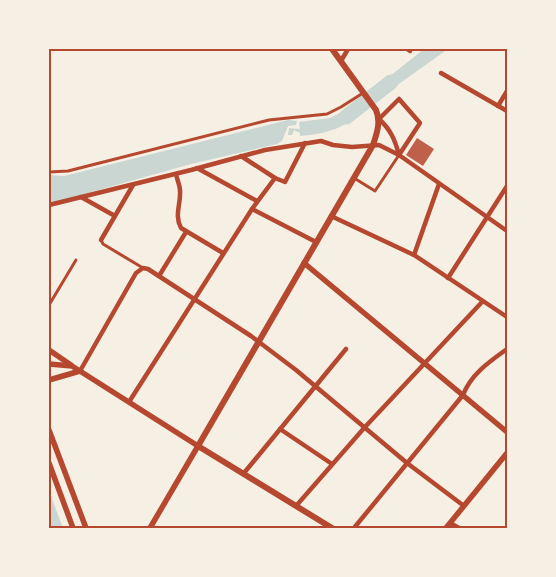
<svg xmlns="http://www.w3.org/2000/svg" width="556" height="577" viewBox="0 0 556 577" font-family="'Fira Sans Condensed',sans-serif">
	<rect width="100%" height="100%" fill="#f6efe4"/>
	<g fill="#c9d6d2">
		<polygon points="424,49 448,49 379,98 373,92 385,80"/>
		<path d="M361,102L366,109C346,128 326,134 300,136V133L294,130L292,135H288L289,128L300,129L299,122L330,118Z"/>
		<polygon points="288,120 297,121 296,125 288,126 282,141 277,144 191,164 49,204 49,175 64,176"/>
		<polygon points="49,491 63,528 49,528"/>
	</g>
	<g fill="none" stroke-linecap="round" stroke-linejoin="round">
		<polyline stroke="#c9d6d2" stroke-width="15" points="346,117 391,82"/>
	</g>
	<polygon fill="#bf614a" points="417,138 434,149 423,166 406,155"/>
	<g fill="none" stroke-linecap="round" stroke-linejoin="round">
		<g stroke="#b5482f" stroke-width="3">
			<polyline points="49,172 68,171 269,120 327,114 341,107 363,93"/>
			<polyline points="354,178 375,191 399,155"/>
			<polyline points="101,240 103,244 143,268"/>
			<polyline points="49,305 76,260"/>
		</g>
		<g stroke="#b5482f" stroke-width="4.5">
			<polyline points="407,49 410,51"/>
			<polyline points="341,61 348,49"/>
			<polyline points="441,73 507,111"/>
			<path d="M399,99L420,123L399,155C395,140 391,130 379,119Z"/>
			<polyline points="498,106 507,91"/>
			<polyline points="241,156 275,178"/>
			<polyline points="197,168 257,201"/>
			<path d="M176,174C177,180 180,185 180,191C181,204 174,215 181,228L223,253"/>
			<polyline points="81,197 115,216"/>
			<polyline points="49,205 191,170 265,150 321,141 333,145 352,147 379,145 399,155 507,231"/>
			<polyline points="252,209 275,178 285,182 305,143"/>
			<polyline points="331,216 414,255 507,317"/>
			<polyline points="101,240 133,185"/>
			<polyline points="414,255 439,184"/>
			<polyline points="159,276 186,232"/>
			<polyline points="448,278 507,186"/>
			<polyline points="80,371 136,273 143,268 148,269 251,336 296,370 407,463 464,506"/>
			<polyline points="129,402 252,209 316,242"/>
			<polyline points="280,429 332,464"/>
			<polyline points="244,473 346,349"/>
			<polyline points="296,506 365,427 482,302"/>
			<polyline points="450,523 459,528"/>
			<path d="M354,528L463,395C471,374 489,362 507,349"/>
		</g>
		<g stroke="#b5482f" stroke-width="5.5">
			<polyline points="304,263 507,432"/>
			<polyline points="49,350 71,365"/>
			<polyline points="49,364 72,366 198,446 150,528"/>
			<polyline points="49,380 80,371"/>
			<polyline points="49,430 86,528"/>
			<polyline points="49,463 73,528"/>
			<polyline points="446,528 507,453"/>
		</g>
		<path stroke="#b5482f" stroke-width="6" d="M332,49L376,110C381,122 377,133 373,145L198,446L332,528"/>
	</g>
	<rect width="556" height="577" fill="none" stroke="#f6efe4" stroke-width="100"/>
	<rect x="50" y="50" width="456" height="477" fill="none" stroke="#b5482f" stroke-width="2"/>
</svg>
